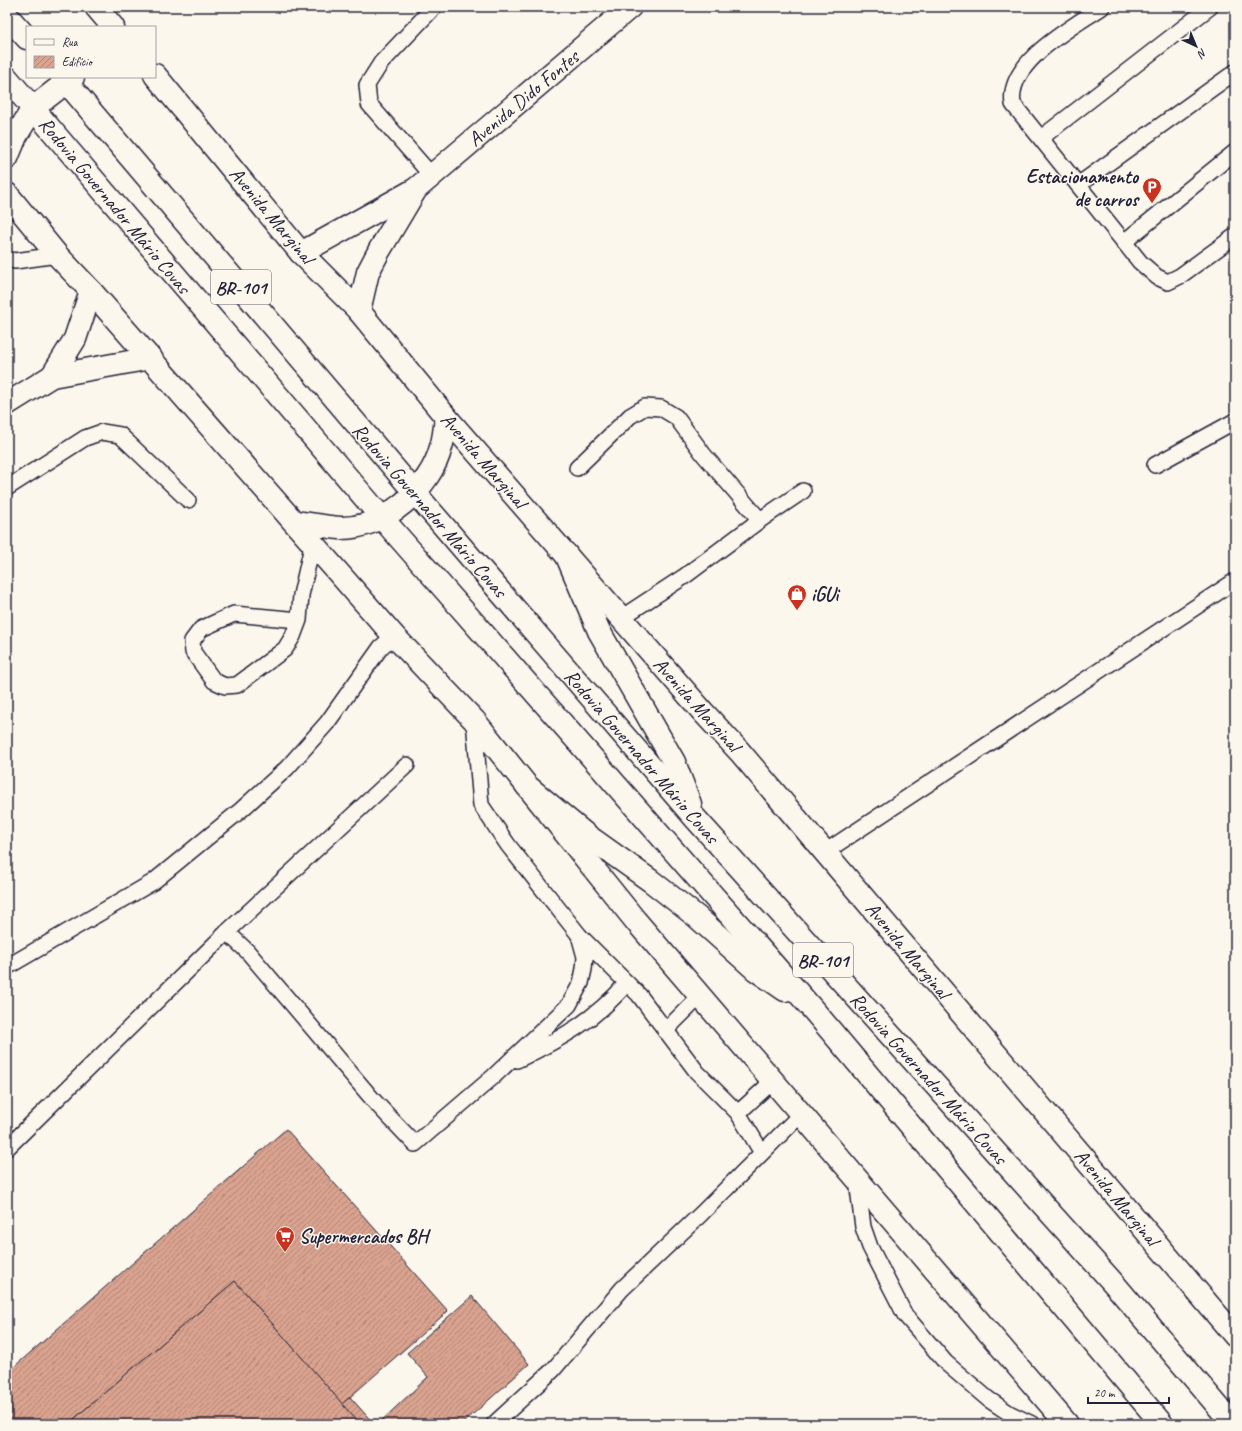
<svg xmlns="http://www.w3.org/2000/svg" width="1242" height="1431" viewBox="0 0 1242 1431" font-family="Caveat,sans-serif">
	<defs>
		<pattern id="building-hatch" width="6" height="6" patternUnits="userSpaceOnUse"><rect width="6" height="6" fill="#d9a38f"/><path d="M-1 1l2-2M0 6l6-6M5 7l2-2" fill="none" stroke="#b08476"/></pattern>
	</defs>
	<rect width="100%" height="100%" fill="#fbf7ec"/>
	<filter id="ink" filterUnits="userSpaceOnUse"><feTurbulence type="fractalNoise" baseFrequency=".025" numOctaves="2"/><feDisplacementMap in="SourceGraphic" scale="8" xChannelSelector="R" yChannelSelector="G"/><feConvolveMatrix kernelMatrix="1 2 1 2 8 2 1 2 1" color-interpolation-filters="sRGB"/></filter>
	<g filter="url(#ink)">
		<g fill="url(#building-hatch)" stroke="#22223b">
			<polygon points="286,1129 448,1311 342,1404 235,1281 68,1424 7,1424 7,1373"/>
			<polygon points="235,1281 360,1424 68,1424"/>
			<polygon points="472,1296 529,1364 462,1424 378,1424 428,1377 407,1353"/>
			<polygon points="350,1397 374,1424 360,1424 342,1404"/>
		</g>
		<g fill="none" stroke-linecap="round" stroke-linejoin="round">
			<g stroke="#22223b" stroke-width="18">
				<g id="lane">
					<path d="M1102,7C1073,27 1006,62 1013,104L1140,262L1157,277L1168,282L1180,276L1235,236"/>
					<polyline points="1041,138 1210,7"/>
					<polyline points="432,176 369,104 367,85 381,63 434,7"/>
					<polyline points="1078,185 1235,72"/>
					<polyline points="1124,242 1235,152"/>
					<polyline points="7,259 15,261 57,255"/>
					<polyline points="1155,465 1235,421"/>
					<polyline points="577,468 630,416 645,407 661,408 676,417 704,455 760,520"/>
					<polyline points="7,488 85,438 102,432 120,435 188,500"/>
					<polyline points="621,618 685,576 760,520 803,491"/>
					<polyline points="299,620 234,614 201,629 192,641 193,652 214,681 225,686 237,685 285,649 293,636 299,620 301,595 313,542"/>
					<polyline points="474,720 481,805 508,845 579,935 639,995 697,1072 738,1113 761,1151"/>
					<polyline points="825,852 1235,581"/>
					<polyline points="227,932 248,952 375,1102 415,1144 493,1077 569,1005 581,983 584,969 585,957 579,935"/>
					<polyline points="7,967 153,882 241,810 287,768 327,723 381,647 394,636"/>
					<polyline points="665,1031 700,996"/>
					<path d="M517,1060C561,1039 595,1020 627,983"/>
					<polyline points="738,1113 773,1081"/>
					<polyline points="7,1148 227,932 407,765"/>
					<polyline points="857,1180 863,1227 870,1247 905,1315 946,1363 988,1399 1009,1413 1032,1424"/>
					<polyline points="494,1424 553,1370 622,1289 701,1214 801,1114"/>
				</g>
			</g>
			<g stroke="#22223b" stroke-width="25">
				<g id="secondary">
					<polyline points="96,7 113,27"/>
					<polyline points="155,75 301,253 359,311 446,417 703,712 740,752 1235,1336"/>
					<polyline points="7,194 57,255 91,291 394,636 474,720 635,920 1067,1424"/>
					<polyline points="301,253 416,189 630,7"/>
					<polyline points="359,311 368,272 379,251 416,189"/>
					<polyline points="52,376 75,339 91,291"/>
					<polyline points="7,404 52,376 151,358"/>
				</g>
			</g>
			<g stroke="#22223b" stroke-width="25">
				<g id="primary">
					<polyline points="7,16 27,38"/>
					<polyline points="62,77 428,508 695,818 1116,1286 1233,1424"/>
					<polyline points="7,78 382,518 815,1012 1162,1424"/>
					<polyline points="7,158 16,136 33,108 73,77"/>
					<path d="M295,522C310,524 325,527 340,528C384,529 431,488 441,447C444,438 445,427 446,417"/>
					<polyline points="566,554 599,631 674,762 690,804"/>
					<polyline points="527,786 585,834 651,881 697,917 756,970 785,990"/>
				</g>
			</g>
			<use href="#lane" stroke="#fbf7ec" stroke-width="15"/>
			<use href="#secondary" stroke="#fbf7ec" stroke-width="22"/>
			<use href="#primary" stroke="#fbf7ec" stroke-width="22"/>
		</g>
	</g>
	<defs>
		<g id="parking-pin" transform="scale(1)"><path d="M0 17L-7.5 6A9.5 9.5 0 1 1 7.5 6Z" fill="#c8321e" stroke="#fbf7ec"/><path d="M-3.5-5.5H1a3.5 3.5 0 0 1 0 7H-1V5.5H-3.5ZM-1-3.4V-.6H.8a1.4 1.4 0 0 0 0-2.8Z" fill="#fff"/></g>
		<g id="shop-pin" transform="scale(1)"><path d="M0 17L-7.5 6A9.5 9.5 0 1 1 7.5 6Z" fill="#c8321e" stroke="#fbf7ec"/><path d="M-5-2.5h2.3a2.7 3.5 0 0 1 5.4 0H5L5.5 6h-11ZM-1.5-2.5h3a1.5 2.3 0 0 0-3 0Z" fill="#fff"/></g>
		<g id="supermarket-pin" transform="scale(1)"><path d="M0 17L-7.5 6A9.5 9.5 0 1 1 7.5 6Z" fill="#c8321e" stroke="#fbf7ec"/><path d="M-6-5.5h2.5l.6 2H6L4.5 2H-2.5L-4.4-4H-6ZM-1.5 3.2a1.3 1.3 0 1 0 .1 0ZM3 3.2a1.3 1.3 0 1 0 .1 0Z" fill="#fff"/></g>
	</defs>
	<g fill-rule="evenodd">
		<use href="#parking-pin" x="1152" y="187"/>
		<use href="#shop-pin" x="797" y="594"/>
		<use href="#supermarket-pin" x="285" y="1236"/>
	</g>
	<g text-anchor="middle" stroke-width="3" stroke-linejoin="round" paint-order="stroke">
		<g fill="#fbf7ec" stroke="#636270" stroke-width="1">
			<rect x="211" y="270" width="60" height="34" rx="3"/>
			<rect x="793" y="943" width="60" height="34" rx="3"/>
		</g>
		<g font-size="19" font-weight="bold" fill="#22223b">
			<text x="241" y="294">BR-101</text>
			<text x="823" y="967">BR-101</text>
		</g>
		<g font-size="20" fill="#22223b" stroke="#fbf7ec">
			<text transform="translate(523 98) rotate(-40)" y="7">Avenida Dido Fontes</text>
			<text transform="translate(115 205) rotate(50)" y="7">Rodovia Governador Mário Covas</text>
			<text transform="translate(272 215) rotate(50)" y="7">Avenida Marginal</text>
			<text transform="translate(484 460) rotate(49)" y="7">Avenida Marginal</text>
			<text transform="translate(430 510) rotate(49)" y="7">Rodovia Governador Mário Covas</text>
			<text transform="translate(697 704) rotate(48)" y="7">Avenida Marginal</text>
			<text transform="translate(642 756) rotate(49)" y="7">Rodovia Governador Mário Covas</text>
			<text transform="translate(908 950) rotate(50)" y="7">Avenida Marginal</text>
			<text transform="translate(929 1078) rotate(48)" y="7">Rodovia Governador Mário Covas</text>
			<text transform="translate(1117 1197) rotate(50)" y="7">Avenida Marginal</text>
		</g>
		<g font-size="20" font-weight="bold" fill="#22223b" stroke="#fbf7ec" text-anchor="start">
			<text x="1138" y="183" text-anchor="end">Estacionamento<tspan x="1138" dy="23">de carros</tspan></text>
			<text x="811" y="601">iGUi</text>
			<text x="299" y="1243">Supermercados BH</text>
		</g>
	</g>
	<rect width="1242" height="1431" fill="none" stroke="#fbf7ec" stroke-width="24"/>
	<rect x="12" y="12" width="1218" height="1407" fill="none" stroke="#22223b" stroke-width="1.5" filter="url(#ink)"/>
	<rect x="26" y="26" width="130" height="52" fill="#fbf7ec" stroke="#a4a2a5"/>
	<rect x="34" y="39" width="20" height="6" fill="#fbf7ec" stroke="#a4a2a5"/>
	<text x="62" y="46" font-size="12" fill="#22223b">Rua</text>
	<rect x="34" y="56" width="20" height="12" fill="url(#building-hatch)" stroke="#a4a2a5"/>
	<text x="62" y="66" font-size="12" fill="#22223b">Edifício</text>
	<g transform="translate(1196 46) rotate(136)" stroke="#fbf7ec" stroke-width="3" paint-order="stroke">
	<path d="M0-3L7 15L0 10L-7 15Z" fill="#22223b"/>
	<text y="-6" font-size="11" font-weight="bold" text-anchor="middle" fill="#22223b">N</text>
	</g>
	<path d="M1088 1397v6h81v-6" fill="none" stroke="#22223b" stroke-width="2"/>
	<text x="1094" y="1397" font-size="12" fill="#22223b" stroke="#fbf7ec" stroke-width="3" paint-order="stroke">20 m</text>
</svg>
